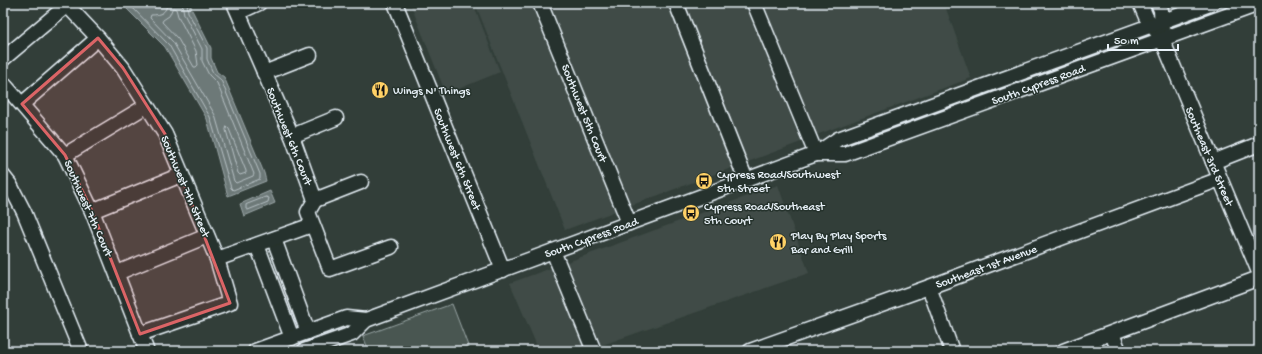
<svg xmlns="http://www.w3.org/2000/svg" width="1262" height="354" viewBox="0 0 1262 354" font-family="'Gochi Hand',sans-serif">
	<rect width="100%" height="100%" fill="#323e39"/>
	<filter id="ink" filterUnits="userSpaceOnUse"><feTurbulence type="fractalNoise" baseFrequency=".025" numOctaves="2"/><feDisplacementMap in="SourceGraphic" scale="8" xChannelSelector="R" yChannelSelector="G"/><feConvolveMatrix kernelMatrix="1 2 1 2 8 2 1 2 1" color-interpolation-filters="sRGB"/></filter>
	<g filter="url(#ink)">
		<g fill="#3f4b46">
			<polygon points="410,3 473,3 500,72 446,94"/>
			<polygon points="475,3 746,3 801,142 565,230"/>
			<polygon points="760,3 944,3 971,78 816,135"/>
			<polygon points="778,185 809,273 585,351 539,351 510,283"/>
		</g>
		<polygon fill="#495651" stroke="#98a4a4" points="452,304 470,351 369,351 363,336"/>
		<g fill="#6d7978" stroke="#9ea9ab">
			<polygon points="123,3 141,3 143,7 158,6 159,3 190,3 192,10 211,48 211,58 217,72 224,77 264,173 266,181 228,196 207,119 165,47 127,9"/>
			<polygon points="270,191 275,203 244,216 240,204"/>
		</g>
		<g fill="none" stroke-linecap="round" stroke-linejoin="round">
			<g stroke="#b7c1c5" stroke-width="1">
				<polyline points="128,3 169,45 210,117 231,188 233,190 260,179 260,174 221,80 213,73 207,59 207,48 188,12 187,3"/>
				<path d="M167,3C167,13 160,15 151,15L150,18L173,42L215,115L234,181L236,183L253,176L254,174L217,83L209,75L202,61V49L184,14L182,3"/>
				<polygon points="173,8 176,9 178,16 196,51 198,65 196,67 194,67 178,39 162,22 163,20 169,16"/>
				<polygon points="227,127 229,129 246,171 246,173 240,175 238,173 226,130"/>
				<polygon points="266,197 269,198 268,202 248,210 246,209 246,205"/>
			</g>
			<g stroke="#e8f1f8" stroke-width="17">
				<g id="minor">
					<polyline points="65,3 98,38 123,68 165,134 217,259 230,303 140,334"/>
					<polyline points="234,3 292,136 315,200 308,212 330,269 391,247"/>
					<polyline points="395,3 503,270"/>
					<polyline points="540,3 629,223"/>
					<polyline points="676,3 746,180"/>
					<polyline points="754,3 816,154"/>
					<polyline points="1140,3 1146,17 1162,39 1259,272"/>
					<polyline points="1158,3 1161,10 1162,30"/>
					<polyline points="239,12 259,3"/>
					<polyline points="3,59 66,6"/>
					<polyline points="264,73 310,55"/>
					<polyline points="3,83 65,155 92,211 146,349"/>
					<polyline points="22,104 98,38"/>
					<polyline points="292,136 336,118"/>
					<polyline points="816,154 845,154 1259,4"/>
					<polyline points="65,155 146,106"/>
					<polyline points="1213,162 1259,144"/>
					<polyline points="3,176 10,185 24,212 81,351"/>
					<polyline points="315,200 361,182"/>
					<polyline points="92,211 181,175"/>
					<polyline points="274,239 308,332"/>
					<polyline points="257,245 292,338"/>
					<polyline points="553,251 594,351"/>
					<polyline points="217,259 312,225"/>
					<polyline points="117,273 207,236"/>
					<polyline points="929,287 952,351"/>
					<polyline points="1112,334 1119,351"/>
					<polyline points="255,351 346,318 366,320"/>
					<polyline points="304,351 352,334 366,320 816,154 838,139 1213,3"/>
					<polyline points="750,351 929,287 1220,179"/>
					<polyline points="1063,351 1259,278"/>
				</g>
			</g>
			<use href="#minor" stroke="#26332d" stroke-width="14"/>
		</g>
	</g>
	<path fill="#db6466" fill-opacity="0.2" stroke="#db6466" stroke-width="3" stroke-linejoin="round" d="M98,38L123,68L165,134L230,303L140,334L92,211L65,155L22,104Z"/>
	<defs>
		<g id="restaurant-disc" transform="scale(0.9)"><circle r="9.5" fill="#ffd166" stroke="#26332d"/><path d="M-5-6h1v4h1v-4h1v4h1v-4h1v5L-1.5 .5V6h-2V.5L-5-1ZM5-6V6H3V1.5H1.5Q1.5-4 5-6Z" fill="#111"/></g>
		<g id="bus-disc" transform="scale(0.9)"><circle r="9.5" fill="#ffd166" stroke="#26332d"/><path d="M-5-6H5V4H4V6H2V4H-2V6H-4V4H-5ZM-3.5-4V0h7V-4ZM-3.5 1.2v1.5H-2V1.2ZM2 1.2v1.5H3.5V1.2Z" fill="#111"/></g>
	</defs>
	<g fill-rule="evenodd">
		<use href="#restaurant-disc" x="380" y="90"/>
		<use href="#bus-disc" x="704" y="181"/>
		<use href="#bus-disc" x="691" y="213"/>
		<use href="#restaurant-disc" x="778" y="242"/>
	</g>
	<g text-anchor="middle" stroke-width="3" stroke-linejoin="round" paint-order="stroke">
		<g font-size="12" fill="#e8f1f8" stroke="#26332d">
			<text transform="translate(1038 84) rotate(-20)" y="4">South Cypress Road</text>
			<text transform="translate(585 113) rotate(68)" y="4">Southwest 5th Court</text>
			<text transform="translate(290 136) rotate(68)" y="4">Southwest 6th Court</text>
			<text transform="translate(1210 156) rotate(67)" y="4">Southeast 3rd Street</text>
			<text transform="translate(458 159) rotate(68)" y="4">Southwest 6th Street</text>
			<text transform="translate(186 186) rotate(67)" y="4">Southwest 7th Street</text>
			<text transform="translate(89 208) rotate(66)" y="4">Southwest 7th Court</text>
			<text transform="translate(591 237) rotate(-20)" y="4">South Cypress Road</text>
			<text transform="translate(986 266) rotate(-20)" y="4">Southeast 1st Avenue</text>
		</g>
		<g font-size="12" fill="#e8f1f8" stroke="#26332d" text-anchor="start">
			<text x="393" y="94">Wings N' Things</text>
			<text x="717" y="178">Cypress Road/Southwest<tspan x="717" dy="14">5th Street</tspan></text>
			<text x="704" y="210">Cypress Road/Southeast<tspan x="704" dy="14">5th Court</tspan></text>
			<text x="791" y="239">Play By Play Sports<tspan x="791" dy="14">Bar and Grill</tspan></text>
		</g>
	</g>
	<rect width="1262" height="354" fill="none" stroke="#26332d" stroke-width="16"/>
	<rect x="8" y="8" width="1246" height="338" fill="none" stroke="#e8f1f8" stroke-width="1.5" filter="url(#ink)"/>
	<path d="M1108 44v6h70v-6" fill="none" stroke="#e8f1f8" stroke-width="2"/>
	<text x="1114" y="44" font-size="12" fill="#e8f1f8" stroke="#26332d" stroke-width="3" paint-order="stroke">50 m</text>
</svg>
